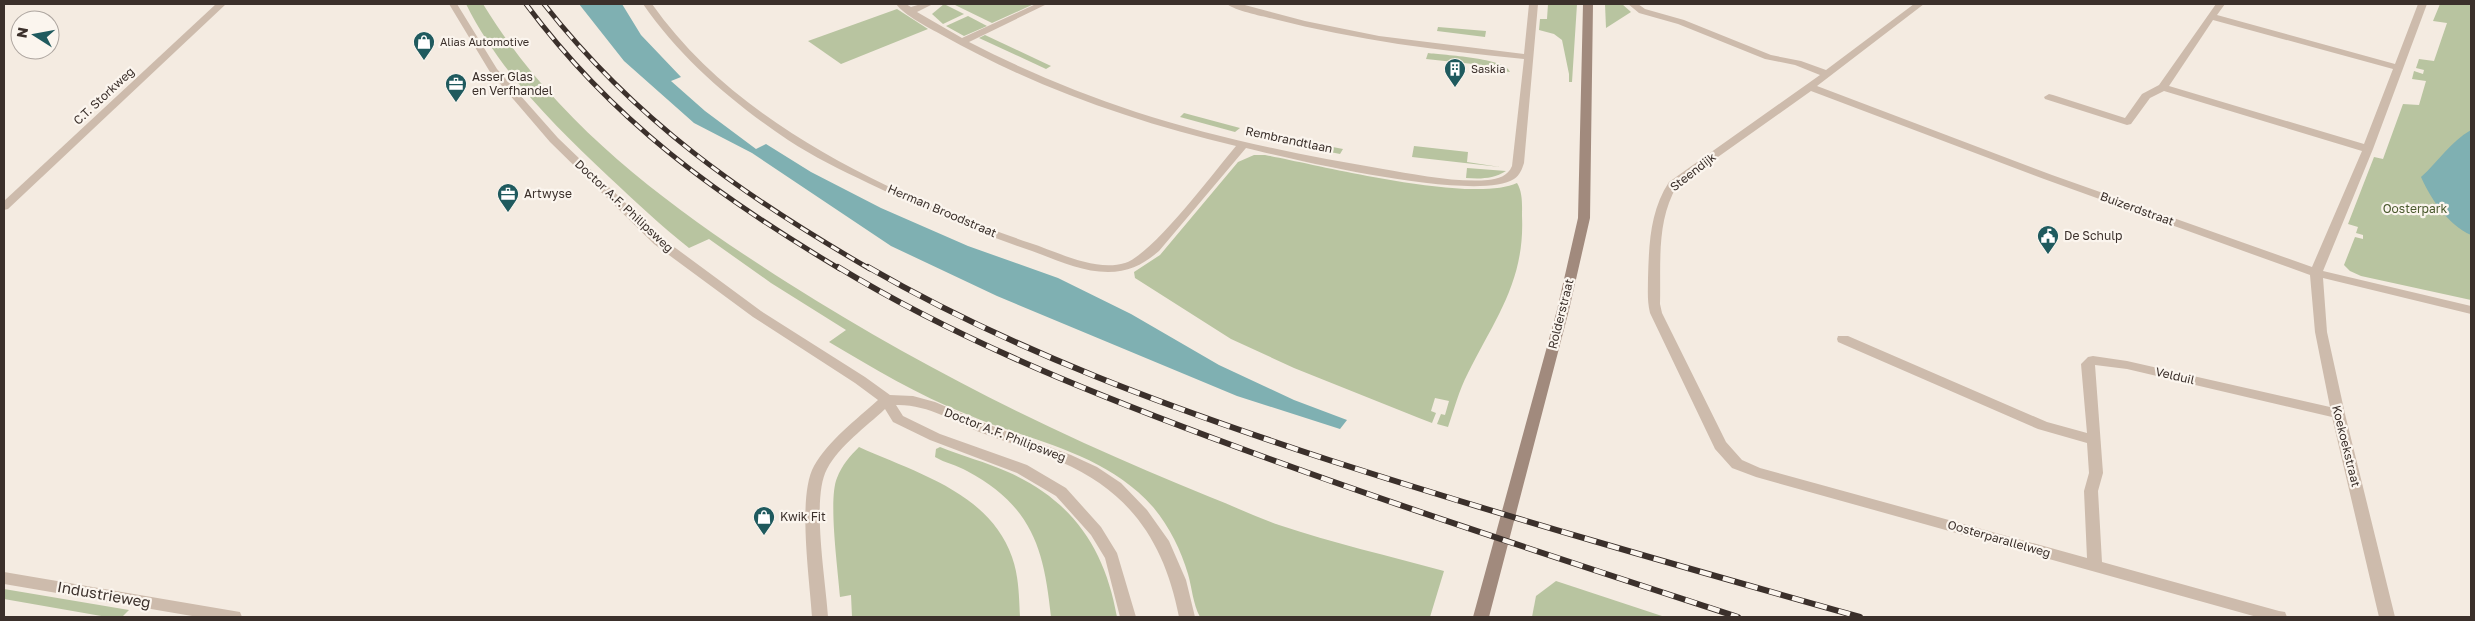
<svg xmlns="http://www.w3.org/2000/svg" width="2475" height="621" viewBox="0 0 2475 621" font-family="'Golos Text',sans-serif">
	<rect width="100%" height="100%" fill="#f4ebe1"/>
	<g fill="#b8c4a0">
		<path d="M466,4H483C557,125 670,208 788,283C883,343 981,396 1084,443C1126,462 1168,480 1210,497C1233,506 1256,517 1279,525C1333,543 1389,556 1444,571L1430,617H1200C1193,604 1192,588 1188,574C1181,550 1169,526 1153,507C1103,451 1031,442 966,414C918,395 873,368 829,342L846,330L771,283L709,239L689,248C661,226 635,201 609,177C554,125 500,72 466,4Z"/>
		<polygon points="944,4 964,14 943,24 932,14"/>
		<polygon points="953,4 1034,4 992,23"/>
		<polygon points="1548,4 1577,4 1572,82 1569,82 1569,74 1562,40 1554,34 1539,30 1540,19 1547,19"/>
		<polygon points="1605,4 1622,4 1631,12 1606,28"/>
		<polygon points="2440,4 2471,4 2471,300 2361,276 2350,271 2344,265 2355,237 2363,239 2363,235 2356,233 2358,227 2348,224 2374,157 2383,159 2403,104 2419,105 2426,81 2412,79 2414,71 2423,74 2424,70 2416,68 2419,59 2434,61 2447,23 2433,21"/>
		<polygon points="897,9 928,29 841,64 808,41"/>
		<polygon points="968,16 987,26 964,36 946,26"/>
		<polygon points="1438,27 1486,31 1485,37 1437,31"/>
		<polygon points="985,35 1051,66 1046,69 979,38"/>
		<path d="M1428,53C1443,55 1506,58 1510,72L1492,70V66L1426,59Z"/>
		<polygon points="1184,113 1240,128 1235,132 1180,117"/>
		<polygon points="1266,134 1343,149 1340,154 1262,138"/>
		<polygon points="1414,146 1468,152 1467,162 1500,167 1412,157"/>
		<path d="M1254,155H1265C1319,165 1472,204 1517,183C1523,193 1522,205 1522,216C1525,281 1495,319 1468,373C1459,390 1454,410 1448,427L1437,424L1441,414L1445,415L1449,401L1435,398L1431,411L1436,413L1432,423L1419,418L1294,368L1231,339L1135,278L1134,272L1160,255L1238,162Z"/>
		<path d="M1467,168L1506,171C1493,179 1481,179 1466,178Z"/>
		<path d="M859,447C916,473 989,492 1012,557C1019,576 1019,598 1020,617H852L851,595L840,597C838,570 828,499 837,478C842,465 850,456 859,447Z"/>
		<path d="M940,447C962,456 986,462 1008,472C1073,501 1105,549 1117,617H1051C1044,548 1032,506 967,471C957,465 945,463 935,457L936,449Z"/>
		<polygon points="1556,581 1665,617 1532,617 1536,596"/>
		<polygon points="4,589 129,610 122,617 107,617 4,599"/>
	</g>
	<g fill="#7fb0b2">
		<polygon points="579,4 622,4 641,35 681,77 671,81 705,111 756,149 766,144 811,172 881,208 968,246 1058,278 1131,314 1219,365 1294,400 1347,420 1340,429 1237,396 997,296 891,246 752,153 694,123 624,61"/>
		<path d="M2471,130V235C2448,225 2431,199 2421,177C2439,161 2450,142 2471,130Z"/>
	</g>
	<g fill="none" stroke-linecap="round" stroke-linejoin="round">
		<g fill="#cdbbac" fill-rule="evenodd">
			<polygon points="216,4 226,4 8,209 4,210 4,201"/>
			<path d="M449,4H457L497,69L558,138L662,238L761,311L865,377L890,395L913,396L935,402L987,424L1071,455L1097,467L1121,483L1147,510L1169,541L1186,580L1195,617H1179C1165,544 1131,492 1061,462C1035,450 1008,443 982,433C954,422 928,404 896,405L903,416L940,434L1027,465L1066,488L1101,527L1117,553L1136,617H1120L1105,558L1091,535L1056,496L1017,473L930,440L893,422L885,409C866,427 840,445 827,469C811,498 826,582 828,617H812C810,581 797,496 814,466C829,440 856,420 878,400L855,383L753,317L654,244L550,142L490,72Z"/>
			<path d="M643,4H652C738,126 893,196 1030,243C1058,252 1095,272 1125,263C1153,254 1214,172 1236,146C1134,122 1034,87 942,35C929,28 904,15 896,4H906L911,7L921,4H933L917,12L962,38L1036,4H1047L969,42C1023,70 1079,93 1136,112C1216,138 1300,155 1383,169C1413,174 1457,183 1488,180C1498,179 1508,176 1512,166L1524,59C1440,51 1356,40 1274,19C1262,16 1236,11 1227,4H1241L1305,21L1379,36L1524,54L1529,4H1538L1524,163C1522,169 1520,175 1514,179C1477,203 1294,160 1246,148L1159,251C1144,264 1129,272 1108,272C1082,272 1057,260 1032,251C976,232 922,209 868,183C841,170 814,157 788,140C733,103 681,59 643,4Z"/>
			<path d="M1628,4H1638L1645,9L1684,20L1771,55L1801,61L1826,70L1914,4H1924L1817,86L2052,175L2312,267L2362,151L2164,91L2150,98L2131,124L2127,125L2045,99L2044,97L2049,94L2053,95L2125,118L2142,94L2159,85L2216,4H2225L2217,15L2395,64L2418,4H2427L2373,149L2323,271L2471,306V314L2323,278L2327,332L2345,414L2395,617H2379L2332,417L2127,369L2095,365L2103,473L2098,491L2102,562L2279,611L2285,612L2287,617H2257L1756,477L1732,468L1715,449L1650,313C1647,301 1648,290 1648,278C1649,244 1650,211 1669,182L1820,75L1795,65L1765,59L1678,24L1639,13ZM2213,20L2393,69L2364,144L2169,86ZM1811,91L2044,179L2310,275L2315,332L2330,407L2127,361L2093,356L2088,357L2081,364L2087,433L2047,422L1848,336H1838L1837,339L1838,342L2038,429L2087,443L2089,473L2084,491L2087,558L1760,468L1742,460L1726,442L1662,313L1660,304C1661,264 1656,221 1677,186Z"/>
			<polygon points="4,572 234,611 240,612 242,617 198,617 4,584"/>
		</g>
		<polygon fill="#a18a7d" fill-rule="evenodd" points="1583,4 1593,4 1590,218 1569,310 1489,617 1473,617 1557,310 1578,218"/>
		<g stroke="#3b302b" stroke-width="5">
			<g id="rail-far1">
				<path d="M526,4C613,121 716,195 840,269"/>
				<path d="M544,4C636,121 742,195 870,269"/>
			</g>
		</g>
		<g stroke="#3b302b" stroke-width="6">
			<g id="rail">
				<path d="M838,267C965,344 1106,399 1245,450C1408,510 1573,563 1738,617"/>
				<path d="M868,267C1013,351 1173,409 1332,461C1506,517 1683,567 1860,617"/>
			</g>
		</g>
		<use href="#rail-far1" stroke="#fbf5ee" stroke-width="3" stroke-dasharray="9" stroke-linecap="butt"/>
		<use href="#rail" stroke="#fbf5ee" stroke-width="4.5" stroke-dasharray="12" stroke-linecap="butt"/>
	</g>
	<defs>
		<g id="shop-pin" transform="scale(1.125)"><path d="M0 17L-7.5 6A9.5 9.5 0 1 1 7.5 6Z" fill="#1f5a5e" stroke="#fbf5ee"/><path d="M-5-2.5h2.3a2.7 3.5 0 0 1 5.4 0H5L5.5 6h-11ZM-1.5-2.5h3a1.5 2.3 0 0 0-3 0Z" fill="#fff"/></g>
		<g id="building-pin" transform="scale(1.125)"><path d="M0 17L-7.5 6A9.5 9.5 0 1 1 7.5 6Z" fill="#1f5a5e" stroke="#fbf5ee"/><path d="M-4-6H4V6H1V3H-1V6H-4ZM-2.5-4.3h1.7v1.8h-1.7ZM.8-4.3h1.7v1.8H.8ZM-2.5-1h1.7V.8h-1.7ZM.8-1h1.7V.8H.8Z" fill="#fff"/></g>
		<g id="office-pin" transform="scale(1.125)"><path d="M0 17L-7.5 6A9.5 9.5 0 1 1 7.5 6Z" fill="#1f5a5e" stroke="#fbf5ee"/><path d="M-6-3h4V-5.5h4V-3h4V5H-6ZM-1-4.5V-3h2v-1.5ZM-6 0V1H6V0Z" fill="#fff"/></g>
		<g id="civic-pin" transform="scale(1.125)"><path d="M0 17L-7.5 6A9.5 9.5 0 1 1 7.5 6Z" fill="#1f5a5e" stroke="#fbf5ee"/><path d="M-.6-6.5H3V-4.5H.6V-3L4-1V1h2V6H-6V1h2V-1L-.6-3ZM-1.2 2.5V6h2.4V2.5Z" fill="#fff"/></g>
	</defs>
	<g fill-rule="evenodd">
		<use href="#shop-pin" x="424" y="42"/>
		<use href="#building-pin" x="1455" y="69"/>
		<use href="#office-pin" x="456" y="84"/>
		<use href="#office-pin" x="508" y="194"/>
		<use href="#civic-pin" x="2048" y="236"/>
		<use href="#shop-pin" x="764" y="517"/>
	</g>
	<g text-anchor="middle" stroke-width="4.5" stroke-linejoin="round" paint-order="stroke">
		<g font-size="11" fill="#3b302b" stroke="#fbf5ee" text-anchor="start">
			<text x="440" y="46">Alias Automotive</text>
			<text x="1471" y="73">Saskia</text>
		</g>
		<g font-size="12" fill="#3b302b" stroke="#fbf5ee" text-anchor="start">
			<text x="472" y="81">Asser Glas<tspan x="472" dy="14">en Verfhandel</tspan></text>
			<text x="524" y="198">Artwyse</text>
			<text x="2064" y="240">De Schulp</text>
			<text x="780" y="521">Kwik Fit</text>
		</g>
		<g font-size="12" fill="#3b302b" stroke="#fbf5ee">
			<text transform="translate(104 96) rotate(-43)" y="4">C.T. Storkweg</text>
			<text transform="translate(1289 140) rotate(12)" y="4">Rembrandtlaan</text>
			<text transform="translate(1693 172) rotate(-38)" y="4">Steendijk</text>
			<text transform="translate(624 206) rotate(43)" y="4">Doctor A.F. Philipsweg</text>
			<text transform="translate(2137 209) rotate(20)" y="4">Buizerdstraat</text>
			<text transform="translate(942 211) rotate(23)" y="4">Herman Broodstraat</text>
			<text transform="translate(1561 314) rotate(-76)" y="4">Rolderstraat</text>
			<text transform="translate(2175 376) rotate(13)" y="4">Velduil</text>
			<text transform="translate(1005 435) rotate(21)" y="4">Doctor A.F. Philipsweg</text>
			<text transform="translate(2346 446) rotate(76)" y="4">Koekoekstraat</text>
			<text transform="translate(1999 539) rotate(16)" y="4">Oosterparallelweg</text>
		</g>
		<g font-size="12" fill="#4a5a2e" stroke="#fbf5ee">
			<text x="2415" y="213">Oosterpark</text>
		</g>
		<g font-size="15" fill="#3b302b" stroke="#fbf5ee">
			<text transform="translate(104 595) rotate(10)" y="5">Industrieweg</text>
		</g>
	</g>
	<rect width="2475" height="621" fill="none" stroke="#3b302b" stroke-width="10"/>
	<g transform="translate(35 35) rotate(281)"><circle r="24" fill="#fbf5ee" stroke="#aea6a0"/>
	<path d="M0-4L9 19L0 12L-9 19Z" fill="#1f5a5e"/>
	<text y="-8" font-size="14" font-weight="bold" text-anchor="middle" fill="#3b302b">N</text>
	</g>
</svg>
